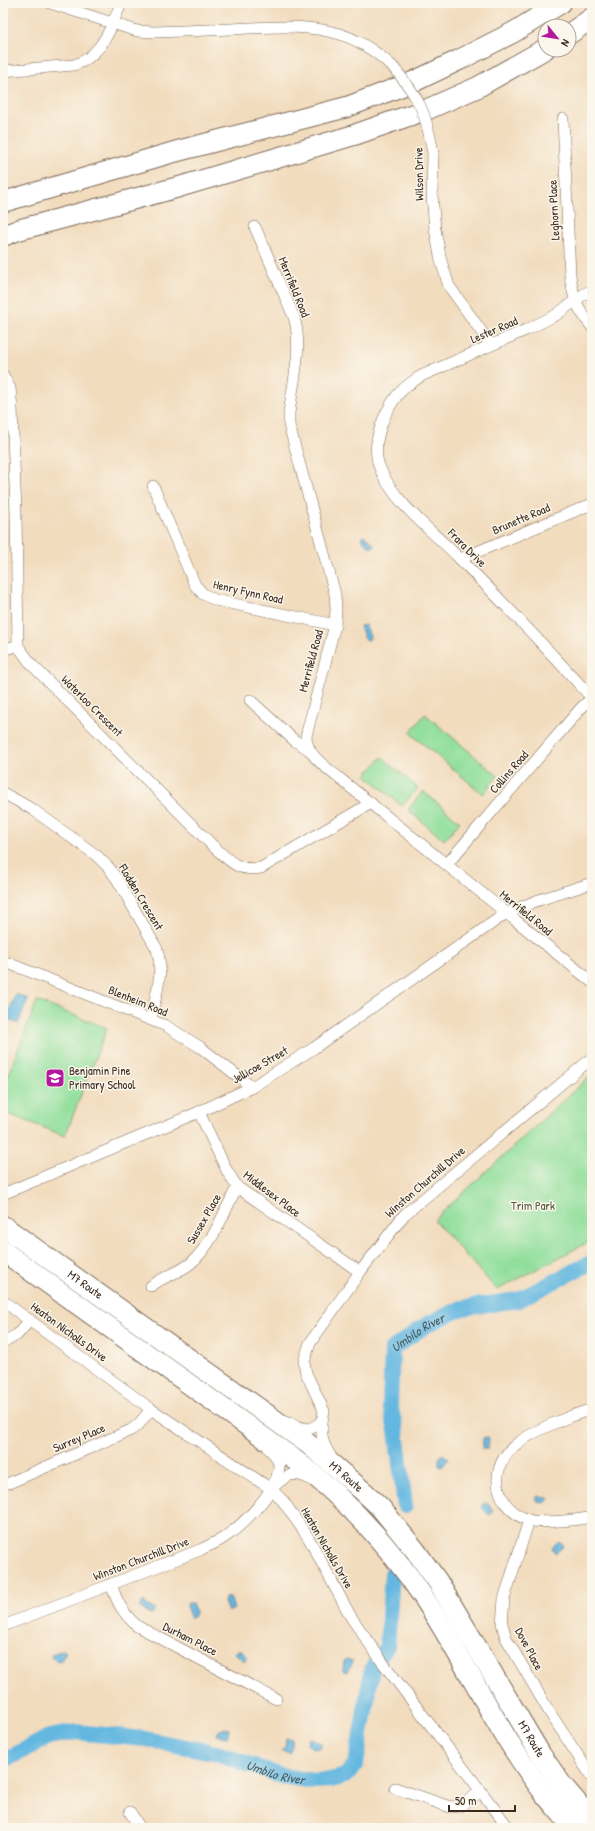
<svg xmlns="http://www.w3.org/2000/svg" width="595" height="1831" viewBox="0 0 595 1831" font-family="'Patrick Hand',sans-serif">
	<rect width="100%" height="100%" fill="#fbf7ec"/>
	<filter id="ink" filterUnits="userSpaceOnUse"><feTurbulence type="fractalNoise" baseFrequency=".025" numOctaves="2"/><feDisplacementMap in="SourceGraphic" scale="8" xChannelSelector="R" yChannelSelector="G"/><feConvolveMatrix kernelMatrix="1 2 1 2 8 2 1 2 1" color-interpolation-filters="sRGB"/></filter>
	<filter id="wash" filterUnits="userSpaceOnUse"><feTurbulence type="fractalNoise" baseFrequency=".012" numOctaves="4" result="noise"/><feDisplacementMap in="SourceGraphic" scale="16" xChannelSelector="R" yChannelSelector="G"/><feGaussianBlur stdDeviation="0.9" result="paint"/><feColorMatrix in="noise" values="0 0 0 0 0 0 0 0 0 0 0 0 0 0 0 0 0 1.4 0 .05"/><feComposite in="paint" operator="in"/></filter>
	<g filter="url(#wash)">
		<rect width="100%" height="100%" fill="#f2dcbe"/>
		<g fill="#92df9c" stroke="#66845d">
			<polygon points="425,714 498,776 483,794 410,733"/>
			<polygon points="382,757 418,788 402,806 366,775"/>
			<polygon points="423,791 460,822 444,840 408,810"/>
			<polygon points="37,1001 107,1028 65,1136 3,1112 3,1088"/>
			<polygon points="592,1074 592,1240 497,1290 434,1220"/>
		</g>
		<g fill="#64b7e0" stroke="#50707f">
			<polygon points="363,535 375,545 371,548 361,538"/>
			<polygon points="366,625 370,637 369,640 365,639 360,626"/>
			<polygon points="16,994 28,999 18,1024 6,1018"/>
			<polygon points="487,1437 489,1439 488,1449 482,1449 483,1438"/>
			<polygon points="442,1454 449,1458 442,1467 439,1466 439,1459"/>
			<polygon points="538,1496 544,1498 547,1496 549,1499 545,1503 537,1502 535,1500"/>
			<polygon points="487,1503 492,1510 492,1513 489,1515 482,1507 483,1504"/>
			<polygon points="559,1542 563,1544 562,1548 555,1553 552,1548"/>
			<polygon points="230,1597 234,1609 228,1612 224,1602 225,1598"/>
			<polygon points="143,1601 145,1603 145,1604 155,1610 152,1615 140,1608"/>
			<polygon points="188,1603 192,1603 195,1611 194,1616 191,1619 186,1606"/>
			<polygon points="63,1650 66,1652 60,1662 51,1657 52,1654"/>
			<polygon points="238,1650 242,1650 247,1658 244,1661 235,1653"/>
			<polygon points="347,1659 352,1661 351,1667 348,1672 343,1671 344,1662"/>
			<polygon points="225,1728 229,1729 227,1737 216,1735 217,1732"/>
			<polygon points="286,1738 292,1739 292,1747 289,1753 282,1750 285,1748"/>
			<polygon points="308,1739 313,1739 322,1744 320,1749 313,1748 307,1744"/>
		</g>
		<g fill="none" stroke-linecap="round" stroke-linejoin="round">
			<g stroke="#64b7e0" stroke-width="16">
				<path id="s1" d="M405,1506L396,1430L390,1405L392,1349L426,1325L462,1308L518,1300L592,1262"/>
				<path id="s2" d="M3,1761L49,1737L76,1732L145,1739L217,1753L281,1776L314,1781L330,1780L345,1776L356,1764L372,1669L387,1646L392,1574"/>
			</g>
		</g>
	</g>
	<g filter="url(#ink)">
		<g fill="none" stroke-linecap="round" stroke-linejoin="round">
			<g stroke="#7b6856" stroke-width="12">
				<g id="street">
					<path d="M50,3L137,31L154,32C186,31 217,30 249,28C277,27 308,25 336,33C358,39 377,52 393,67"/>
					<path d="M3,71L74,65C94,59 105,41 113,23C116,16 118,9 122,3"/>
					<path d="M563,119L570,275C574,301 576,306 592,327"/>
					<polyline points="433,153 432,195 435,229 441,261 449,286 491,345"/>
					<path d="M255,227L294,317C303,348 293,382 289,413V425L335,594L336,609L335,625L306,736C306,755 326,767 339,778L592,982"/>
					<path d="M592,290L584,294L556,315L528,329L421,376C412,382 402,388 396,397C383,415 371,444 379,466C393,503 433,531 460,559C505,604 549,651 592,698"/>
					<path d="M3,375L10,388L12,408L16,514L18,646L32,665L213,846C229,860 237,872 261,868L371,803"/>
					<polyline points="153,486 195,585 203,594 215,600 335,625"/>
					<polyline points="460,559 592,504"/>
					<polyline points="3,649 18,646"/>
					<polyline points="250,700 295,741 308,749"/>
					<path d="M3,793L32,809L96,855L109,868L117,879L157,949C164,973 156,994 151,1018"/>
					<polyline points="447,864 581,708 592,698"/>
					<polyline points="3,961 166,1026 200,1047 252,1087"/>
					<polyline points="199,1112 227,1171 237,1187 360,1272"/>
					<polyline points="3,1194 199,1112 252,1087 314,1048 505,914 536,901 592,883"/>
					<path d="M151,1286C164,1276 181,1272 191,1263C213,1244 224,1212 237,1187"/>
					<polyline points="3,1301 151,1409 271,1489 283,1501 308,1537 351,1617 383,1663 509,1828"/>
					<polyline points="3,1342 17,1335 30,1320"/>
					<path d="M592,1409C569,1416 531,1431 513,1447C487,1471 496,1508 528,1520C540,1524 579,1520 592,1517"/>
					<path d="M291,1423C306,1430 309,1432 322,1421"/>
					<polyline points="331,1457 324,1444 322,1436 322,1421 324,1411 306,1373 304,1362 310,1343 360,1272 404,1215 592,1058"/>
					<polyline points="9,1483 131,1430 139,1424 151,1409"/>
					<path d="M273,1487C287,1475 292,1470 310,1479"/>
					<polyline points="529,1520 504,1599 502,1624 506,1638 550,1713 592,1777"/>
					<path d="M111,1584C118,1604 122,1612 137,1626L276,1699"/>
					<path d="M3,1626L200,1550C208,1546 215,1543 222,1539C242,1526 277,1492 279,1467C279,1459 275,1454 269,1449"/>
					<polyline points="395,1788 450,1807 461,1806 481,1791"/>
					<polyline points="130,1812 140,1828"/>
				</g>
			</g>
			<g stroke="#7b6856" stroke-width="22">
				<g id="highway">
					<polyline points="569,34 592,18"/>
					<polyline points="3,202 174,152 347,107 415,81 459,60 514,32 561,3"/>
					<polyline points="3,236 18,230 179,187 354,135 428,109 478,87 545,49"/>
					<path id="s3" d="M3,1226L307,1443L363,1491L380,1507L415,1550L438,1582L541,1755L562,1785L592,1820"/>
					<path d="M3,1251L291,1457C342,1495 386,1542 422,1595C464,1658 495,1728 541,1789C551,1803 563,1815 574,1828"/>
				</g>
			</g>
			<use href="#street" stroke="#fff" stroke-width="11"/>
			<use href="#highway" stroke="#fff" stroke-width="20"/>
			<g stroke="#7b6856" stroke-width="12" stroke-linecap="butt">
				<path id="street-bridge" d="M393,67C420,98 426,113 433,153"/>
			</g>
			<use href="#street-bridge" stroke="#fff" stroke-width="11"/>
		</g>
	</g>
	<defs>
		<g id="school-square" transform="scale(1)"><rect x="-9" y="-9" width="18" height="18" rx="4" fill="#b5179e" stroke="#fbf7ec"/><path d="M0-5L7-2L0 1L-7-2ZM-4 1L0 2.5L4 1V4Q0 6-4 4Z" fill="#fff"/></g>
	</defs>
	<g fill-rule="evenodd">
		<use href="#school-square" x="55" y="1078"/>
	</g>
	<g text-anchor="middle" stroke-width="3" stroke-linejoin="round" paint-order="stroke">
		<g font-size="12" fill="#3b2a1e" stroke="#fbf7ec">
			<text transform="translate(419 174) rotate(-91)" y="4">Wilson Drive</text>
			<text transform="translate(554 210) rotate(-93)" y="4">Leghorn Place</text>
			<text transform="translate(294 287) rotate(68)" y="4">Merrifield Road</text>
			<text transform="translate(494 330) rotate(-23)" y="4">Lester Road</text>
			<text transform="translate(521 519) rotate(-23)" y="4">Brunette Road</text>
			<text transform="translate(467 548) rotate(45)" y="4">Frara Drive</text>
			<text transform="translate(248 592) rotate(13)" y="4">Henry Fynn Road</text>
			<text transform="translate(311 661) rotate(-75)" y="4">Merrifield Road</text>
			<text transform="translate(92 706) rotate(45)" y="4">Waterloo Crescent</text>
			<text transform="translate(509 772) rotate(-49)" y="4">Collins Road</text>
			<text transform="translate(141 897) rotate(59)" y="4">Flodden Crescent</text>
			<text transform="translate(526 913) rotate(39)" y="4">Merrifield Road</text>
			<text transform="translate(138 1001) rotate(22)" y="4">Blenheim Road</text>
			<text transform="translate(260 1065) rotate(-30)" y="4">Jellicoe Street</text>
			<text transform="translate(425 1182) rotate(-41)" y="4">Winston Churchill Drive</text>
			<text transform="translate(272 1194) rotate(37)" y="4">Middlesex Place</text>
			<text transform="translate(204 1219) rotate(-60)" y="4">Sussex Place</text>
			<text dy="4" stroke="none"><textPath href="#s3" startOffset="101">M7 Route</textPath></text>
			<text transform="translate(69 1332) rotate(36)" y="4">Heaton Nicholls Drive</text>
			<text transform="translate(79 1438) rotate(-23)" y="4">Surrey Place</text>
			<text dy="4" stroke="none"><textPath href="#s3" startOffset="425">M7 Route</textPath></text>
			<text transform="translate(327 1548) rotate(60)" y="4">Heaton Nicholls Drive</text>
			<text transform="translate(141 1559) rotate(-21)" y="4">Winston Churchill Drive</text>
			<text transform="translate(190 1639) rotate(27)" y="4">Durham Place</text>
			<text transform="translate(529 1649) rotate(62)" y="4">Dove Place</text>
			<text dy="4" stroke="none"><textPath href="#s3" startOffset="748">M7 Route</textPath></text>
		</g>
		<g font-size="12" fill="#3b2a1e" stroke="#fbf7ec" text-anchor="start">
			<text x="69" y="1075">Benjamin Pine<tspan x="69" dy="14">Primary School</tspan></text>
		</g>
		<g font-size="12" fill="#51573e" stroke="#fbf7ec">
			<text x="533" y="1210">Trim Park</text>
		</g>
		<g font-size="13" font-style="italic" fill="#495b62" stroke="#fbf7ec">
			<text dy="5" stroke="none"><textPath href="#s1" startOffset="189">Umbilo River</textPath></text>
			<text dy="5" stroke="none"><textPath href="#s2" startOffset="284">Umbilo River</textPath></text>
		</g>
	</g>
	<rect width="595" height="1831" fill="none" stroke="#fbf7ec" stroke-width="16"/>
	<g transform="translate(557 38) rotate(120)"><circle r="19" fill="#fbf7ec" stroke="#aea59a"/>
	<path d="M0-3L7 15L0 10L-7 15Z" fill="#b5179e"/>
	<text y="-6" font-size="11" font-weight="bold" text-anchor="middle" fill="#3b2a1e">N</text>
	</g>
	<path d="M449 1805v6h66v-6" fill="none" stroke="#3b2a1e" stroke-width="2"/>
	<text x="455" y="1805" font-size="12" fill="#3b2a1e" stroke="#fbf7ec" stroke-width="3" paint-order="stroke">50 m</text>
</svg>
